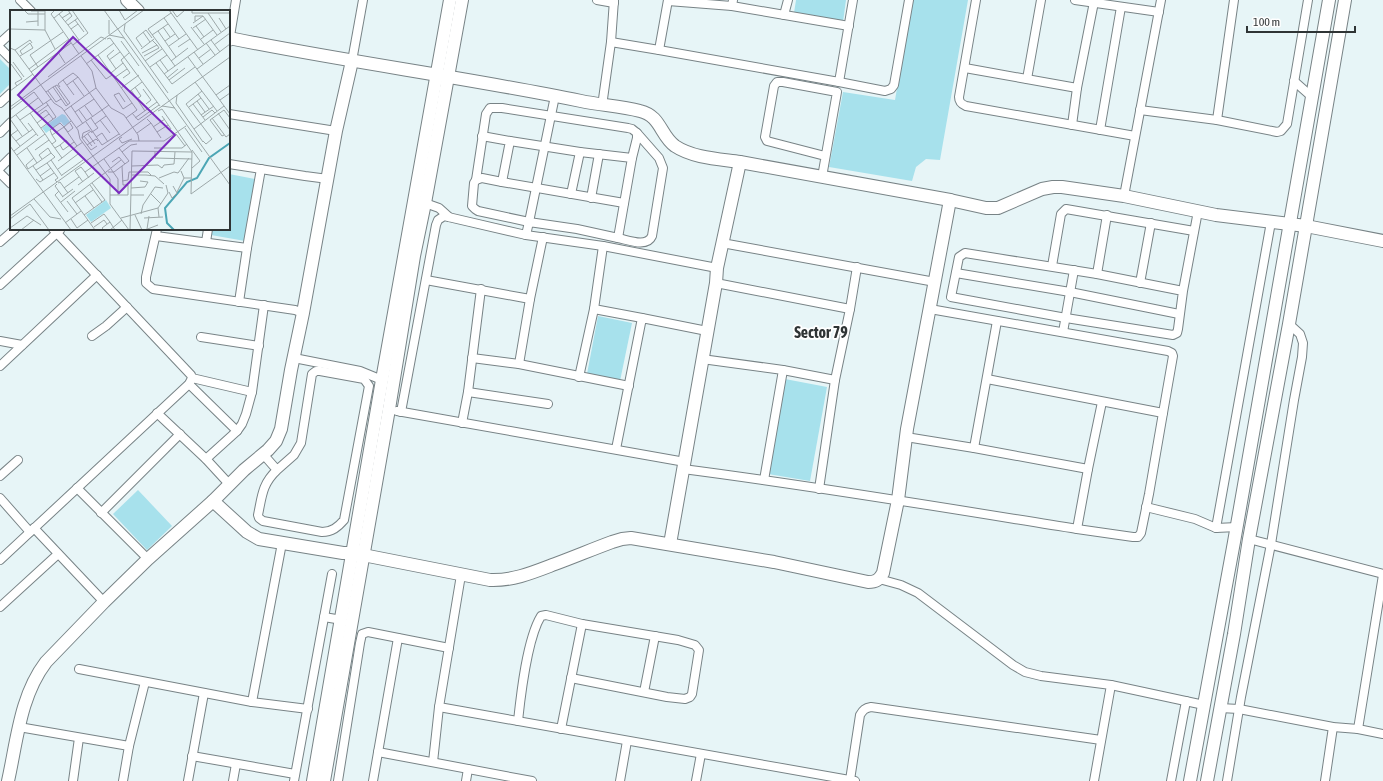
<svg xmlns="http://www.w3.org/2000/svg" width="1383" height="781" viewBox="0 0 1383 781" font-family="'Asap Condensed',sans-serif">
	<rect width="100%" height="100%" fill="#e7f5f7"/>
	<g fill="#a7e1ec">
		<polygon points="796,0 846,0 843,22 794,13"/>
		<polygon points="912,0 968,0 940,160 926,159 916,167 912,181 829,167 843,92 895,100"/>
		<polygon points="0,59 11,70 11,83 0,94"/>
		<polygon points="229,174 255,179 245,241 211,235 212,229 229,229"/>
		<polygon points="598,316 632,323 620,381 587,374"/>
		<polygon points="785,379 827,387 810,481 768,474"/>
		<polygon points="138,490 172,526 147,550 113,514"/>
	</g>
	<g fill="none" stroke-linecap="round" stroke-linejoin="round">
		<g stroke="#788386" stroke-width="10">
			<g id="street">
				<polyline points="20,0 31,11"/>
				<polyline points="597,0 614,3"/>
				<path d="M976,0L959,97C959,102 961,104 966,106L1135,136"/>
				<polyline points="1075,0 1159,12"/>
				<polyline points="668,1 732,6 733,0"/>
				<polyline points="732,6 849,26"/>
				<polyline points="784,15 788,0"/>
				<polyline points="229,42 236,0"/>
				<polyline points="611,42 614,0"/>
				<polyline points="0,43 11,33"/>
				<polyline points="0,48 11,59"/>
				<polyline points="659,50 668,0"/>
				<polyline points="352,61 363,0"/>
				<polyline points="965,68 1077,88 1094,2"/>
				<polyline points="1027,79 1041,0"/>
				<polyline points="1294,81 1312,97"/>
				<polyline points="839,82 885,91 891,89 894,85 909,0"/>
				<polyline points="0,103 11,93"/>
				<polyline points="602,106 611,42 659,50 839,82 853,0"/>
				<polyline points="1140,110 1217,120 1277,132 1281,131 1287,124 1308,0"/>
				<polyline points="229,114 336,131"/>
				<polyline points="1217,120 1234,0"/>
				<polyline points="1072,125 1077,88"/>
				<polyline points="1100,130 1121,7"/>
				<polyline points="0,133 11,122"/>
				<polyline points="482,136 510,141 502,182 482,178 476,180 474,183 472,206 475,209 478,211 529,222 555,96"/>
				<polyline points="510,141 580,152 632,158"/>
				<polyline points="229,164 305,176 328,179"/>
				<polyline points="0,168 11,157"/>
				<polyline points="0,173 11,184"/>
				<polyline points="822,177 837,92 783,82 777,82 774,86 765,137 767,141 825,156"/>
				<polyline points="476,180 486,114 490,108 502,108 628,128 632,129 637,133 637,138 632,158 618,238 577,229 529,222 526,235"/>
				<polyline points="502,182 624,203"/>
				<polyline points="571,194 580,152"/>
				<polyline points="1124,196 1161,0"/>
				<polyline points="591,198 599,154"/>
				<polyline points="425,203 439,208 449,217"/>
				<polyline points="157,229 146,277 146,283 153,289 295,310 303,313"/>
				<polyline points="156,236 247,248 261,169"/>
				<path d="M618,238C628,240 647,248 652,236L663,168L659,158L637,133"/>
				<polyline points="0,242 15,229"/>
				<polyline points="206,242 208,229"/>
				<polyline points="722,243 935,282"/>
				<polyline points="603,246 594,309 642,318"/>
				<polyline points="1052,266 1061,214 1066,209 1194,231"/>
				<polyline points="956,273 1070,292 1179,314"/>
				<polyline points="1097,274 1107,215"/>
				<polyline points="426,280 530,299 543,237"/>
				<polyline points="716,283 850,309"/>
				<polyline points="1140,283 1151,223"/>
				<polyline points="0,285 60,230"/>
				<polyline points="1183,291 1178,329 1177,333 1173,335 1066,318 951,297 959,257 965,253 1097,274 1183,291 1198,211"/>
				<polyline points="239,302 247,248"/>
				<polyline points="930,309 1168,351 1172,353 1173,356 1163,413 987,379"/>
				<polyline points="1063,332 1074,270"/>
				<polyline points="92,336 106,326 127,307"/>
				<polyline points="201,337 259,346"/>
				<polyline points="0,341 22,345"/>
				<polyline points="294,358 360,371 382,380"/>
				<polyline points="472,358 519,364 629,386"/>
				<polyline points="702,359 783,370 835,380"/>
				<polyline points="519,364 530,299"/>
				<polyline points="0,366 97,275"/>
				<polyline points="579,377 594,309"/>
				<polyline points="192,378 252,392"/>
				<polyline points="189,384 237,431"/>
				<polyline points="468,392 548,404"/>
				<polyline points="397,411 685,462"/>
				<polyline points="401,412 436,225 438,220 444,216 526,235 603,246 717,268"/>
				<polyline points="157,413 206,459 229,484"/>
				<polyline points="462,423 468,392 481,289"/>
				<polyline points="906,437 974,448 1088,469"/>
				<polyline points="974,448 997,321"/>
				<polyline points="616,449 642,318 707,331"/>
				<path d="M263,454L277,470C262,484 262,496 258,515L259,518L263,521L322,532C332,532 338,527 344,520L369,386L364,379L320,371H316L312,374L301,443L294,455L277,470"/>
				<polyline points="206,459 237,431 242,424 246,414 252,392 264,305"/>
				<path d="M683,469C815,486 946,508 1077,529L1088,469L1102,402"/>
				<polyline points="0,476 18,460"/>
				<polyline points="764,480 783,370"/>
				<polyline points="77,488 148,559"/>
				<polyline points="819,489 835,380 850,309 857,267"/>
				<polyline points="0,498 30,532"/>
				<polyline points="1146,507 1195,519 1216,528 1237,527"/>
				<polyline points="101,513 180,434"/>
				<polyline points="34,528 104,602"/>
				<polyline points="1216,528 1271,222"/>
				<polyline points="1077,529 1133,537 1138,537 1141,533 1149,494 1163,413"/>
				<polyline points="1249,539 1383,574"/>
				<polyline points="282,543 252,702 308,709"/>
				<polyline points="0,560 189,384 192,378 191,375 53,229"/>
				<polyline points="461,575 439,707 855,781"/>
				<polyline points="879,579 901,585 918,593 1013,665 1025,672 1041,676 1111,685 1204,705"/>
				<polyline points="0,607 58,554"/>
				<polyline points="324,617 342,620"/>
				<polyline points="79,669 252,702"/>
				<polyline points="644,692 655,636"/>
				<polyline points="1220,708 1239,709 1333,727 1358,729 1383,734"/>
				<path d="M518,721C521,693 527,639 541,616L546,615L582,624L678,640L695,645L699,650L692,694L690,697L685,699L667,697L571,678"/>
				<polyline points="19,727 129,746"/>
				<polyline points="561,729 582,624"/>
				<polyline points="1358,729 1383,575"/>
				<polyline points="378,752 532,781"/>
				<polyline points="192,756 295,774"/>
				<polyline points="433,762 439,707"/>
				<path d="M850,780L860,715C863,710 865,708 871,707L1101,740"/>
				<polyline points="73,781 79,738"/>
				<polyline points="123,781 129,746 145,682"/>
				<polyline points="188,781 204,693"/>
				<polyline points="233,781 236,764"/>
				<polyline points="294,781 332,574"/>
				<polyline points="338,781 360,643 362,634 368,632 449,648"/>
				<polyline points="373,781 398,638"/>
				<polyline points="466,781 468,769"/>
				<polyline points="620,781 627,741"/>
				<polyline points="696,781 701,754"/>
				<polyline points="1094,781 1111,685"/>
				<polyline points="1171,781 1186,701"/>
				<polyline points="1227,781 1241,697 1271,544 1294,400 1302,357 1303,343 1300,334 1289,324"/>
				<polyline points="1325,781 1333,727"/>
			</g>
		</g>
		<g stroke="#788386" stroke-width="14">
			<g id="secondary">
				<polyline points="127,0 138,11"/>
				<path d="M229,38C346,62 464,77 581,101C600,105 621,106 640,111C661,116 660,135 675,146C693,158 719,159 740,162L950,200L986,208H998L1042,189L1053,187H1062L1124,196L1216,215L1306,226L1383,241"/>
				<path d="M213,501L247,532L259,539L343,553H353L490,580C513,581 534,572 555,564C574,557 593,549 612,542L622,539L631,538L774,562L868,582C876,582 879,580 883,573L898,500L907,429L950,200"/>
				<polyline points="670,544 716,283 717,268 740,162"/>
				<path d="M8,781C17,741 20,696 46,662L104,602L148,559L213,501L244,470L268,450L276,441L281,429L291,370L303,313L336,131L352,61"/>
				<polyline points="313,781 382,380 450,0"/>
				<polyline points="324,781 389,409 414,256 425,203 462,0"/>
				<polyline points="1190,781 1234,542 1329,0"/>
				<polyline points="1207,781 1234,634 1249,539 1289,324 1345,0"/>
			</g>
		</g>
		<use href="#street" stroke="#fff" stroke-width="8"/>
		<use href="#secondary" stroke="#fff" stroke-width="12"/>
	</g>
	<g text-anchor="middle" stroke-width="3.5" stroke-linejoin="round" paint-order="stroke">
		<g font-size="16" font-weight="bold" fill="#2f3435" stroke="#fff">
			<text x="821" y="338">Sector 79</text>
		</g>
	</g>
	<g transform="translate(10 10)">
		<rect width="220" height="220" fill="#e7f5f7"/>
		<path d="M52,104L55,105L60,112L54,116L51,112L36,123L32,118ZM96,190L101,198L81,212L76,205Z" fill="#a7e1ec"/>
		<path fill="none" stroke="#4ca6b5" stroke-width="2" d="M164,220L157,213L155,198L177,172L187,168L199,148L220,133"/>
		<path fill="none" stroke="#9da8a9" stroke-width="1" d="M14,0L18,4H35M35,0V20L45,39M45,0L41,4L69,44M62,0L78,23L63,35M94,0L220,175M109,0L115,10L128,0M159,0L188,40M162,0L167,7L175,0M182,0V3H220M21,1H35M161,3L138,19L165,56M198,3L211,22M49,4L58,15L68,8M44,8L54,0M52,8L60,3L58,0M154,8L169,29M209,8L216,19M65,10L74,22M185,11V6H193L207,25M16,12L28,11M55,12L62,6L60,3M183,13L193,6M115,14L114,21L158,83M58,15L61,19L68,14M28,16V0M186,16L194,27M153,17L160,27M181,17L194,34M183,18L196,9M0,19L35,20M61,19L69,30M148,21L166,47M133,22L140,32M99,24V10M99,25L114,28M142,25L158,14M97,29L100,28L150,96M191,29L203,20M201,30L210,42M111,31L129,56M155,31L165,24M196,33L205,45M204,35L220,23M159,36L176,24M132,37L126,28L136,20L142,28M168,37L180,29M0,38L5,40L44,93L52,98L68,120L70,129L100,169V194L119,220M131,39L144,29M5,40L20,30L22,33M104,40L97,46L106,59M48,42L55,53M184,42L193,54M132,43L147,35L142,30M88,45L127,100L116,108M10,46L23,38L20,33L10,41L12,44M71,46L82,61L86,78M134,46L149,38L147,35M178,47L220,104M189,48L201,39M81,50L96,69L102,65M99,50L110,42M150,50L158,61M135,51L152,39M161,51L178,38M3,52L14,67M146,53L162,74L185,57M1,54L12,69L5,73L7,76M76,54L104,33M28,57L20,45L53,22M140,57L157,45M19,59L59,29M187,59L220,34M21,62L61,33M101,63L113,53M154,64L220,16M38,67L91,27L96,29M104,68L117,59M113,68L120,63L111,50L119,43M157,68L168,59M53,70L63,63L68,67M159,70L175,58M63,71L74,86M185,72L207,101M57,75L68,67L92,100M45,76L58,95M50,77L48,74L53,70L64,85M125,77L131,86L127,89M111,78L129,65M133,79L141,90L136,94M121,80L135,101M0,81L23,64M38,81L46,92L51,89M192,81L176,94L202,129L196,134L193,131M36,82L43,77L56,96L60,93L47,75L43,77M119,82L132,72M188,84L199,99M167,85L166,93L193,132M206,85L220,75M210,90L220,83M187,91L195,102M115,92L109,83L104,85L113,99L122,93M183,94L195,110M61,96L73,114M75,96L83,107M152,96L165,98M0,97L134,0M179,97L191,88M0,100L24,82L33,94M69,100L77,111M92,100L110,125M54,101L86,78L101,98L114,105L128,125L129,131M65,102L84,89M27,103L38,95M122,103L128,110L149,95M208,103L220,120M6,105L19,122M29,105L36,100L43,109M191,105L204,96M152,106L161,119M193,107L202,100L205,103M81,108L85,114L96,106M125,108L147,92M202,108L216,127L220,124M0,109L28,88M0,109L12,126M10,110L41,89M90,110L100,123M76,112L92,135L109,124M18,113L28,126M27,113L39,104M60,113L63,118L58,122L54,117L61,111M141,113L151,128M143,117L155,109M31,118L46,107L36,92M66,118L99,95M175,118L192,142M184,119L214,96M8,120L1,125L10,136M82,122L88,118L85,114M147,122L158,115M82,123L81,121L72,128L81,140L87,136M127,123L141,113L137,109M78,124L85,134M166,124L175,136M42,125L40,120L50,113L54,117M214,125L212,126L200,110L214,100L220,108M74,126L82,136M86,127L92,123L98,132M112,127L109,129L112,133L122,129M72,128L73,123L80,120M39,130L52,148L48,151M6,131L23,119M42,134L46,131L42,125L54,117L67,136L73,132M50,135L56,130L60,135M77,135L86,129L88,131M0,136L61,220M17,138L27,153L41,143L38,138L29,145L32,149M45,138L50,135L53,140L64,132M109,138L119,151L112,156M144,138H172L177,134M25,140L39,130L35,124M182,140L190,151L182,158M4,141L26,124M112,142L121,135L127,134M145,142V148L182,149M41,143L45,147L37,153L48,168L45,170L47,172M7,145L35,124L20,103M24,148L16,155L18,159L27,153M52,148L67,136M94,149L108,169V185H100M41,150L52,166M102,152L109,147L115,154M23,156L33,170M122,156L148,155L152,158L154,155L164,154L165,142M101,158L111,150M48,159L68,144M26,160L37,153M171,161L174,168H181M98,162H104L112,156L113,175H118V185H108M52,165L73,150M122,165H136M136,165L145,166L154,174M30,166L41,158M79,168L75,162L119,131H154L176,116M149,168L164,162L168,163L179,148M26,169L30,172L44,163M112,171L118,170L119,162H138L141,165M73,172L65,161L71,157L75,162M48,173L50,172L58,183M47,174L45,176L53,187M68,175L84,163M80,175L92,192M54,178L69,167M121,178L135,177L138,172L130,171M49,181L45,185L58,202M159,182L162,188L167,183L163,176M167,182L174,168M141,184L151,194M181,184L182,142M181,184L220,156M121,185H134M75,186L84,198M52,187L63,179M24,189L40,207L51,209M57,191L67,204M51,192L65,181M65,193L83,180M148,198L158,183L156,175M131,204L133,195L145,177L153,178M74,205L95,190L82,173M125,205L132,220M0,206L220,47M111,208L148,198L149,207M134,208L153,207M0,209L20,194L39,220M61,209L67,218L78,210M55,213L71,201M81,213L94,204L100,212M84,217L94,210L97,214M0,218L17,206L31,215M137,219L139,206M11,220L24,210M85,220L62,188L100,159M94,220L92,218L100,212L105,220M100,220L112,210M120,220L122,141L182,142L152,99L148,101M135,220L148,215"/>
		<path fill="#7b2cbf" fill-opacity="0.15" stroke="#7b2cbf" stroke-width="2" d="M63,27L165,125L109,183L8,85Z"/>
		<rect width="220" height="220" fill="none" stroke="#2f3435" stroke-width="2"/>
	</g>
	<path d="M1247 26v6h108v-6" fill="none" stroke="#2f3435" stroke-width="2"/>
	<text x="1253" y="26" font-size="12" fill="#2f3435" stroke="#ffffff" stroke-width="3" paint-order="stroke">100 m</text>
</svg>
